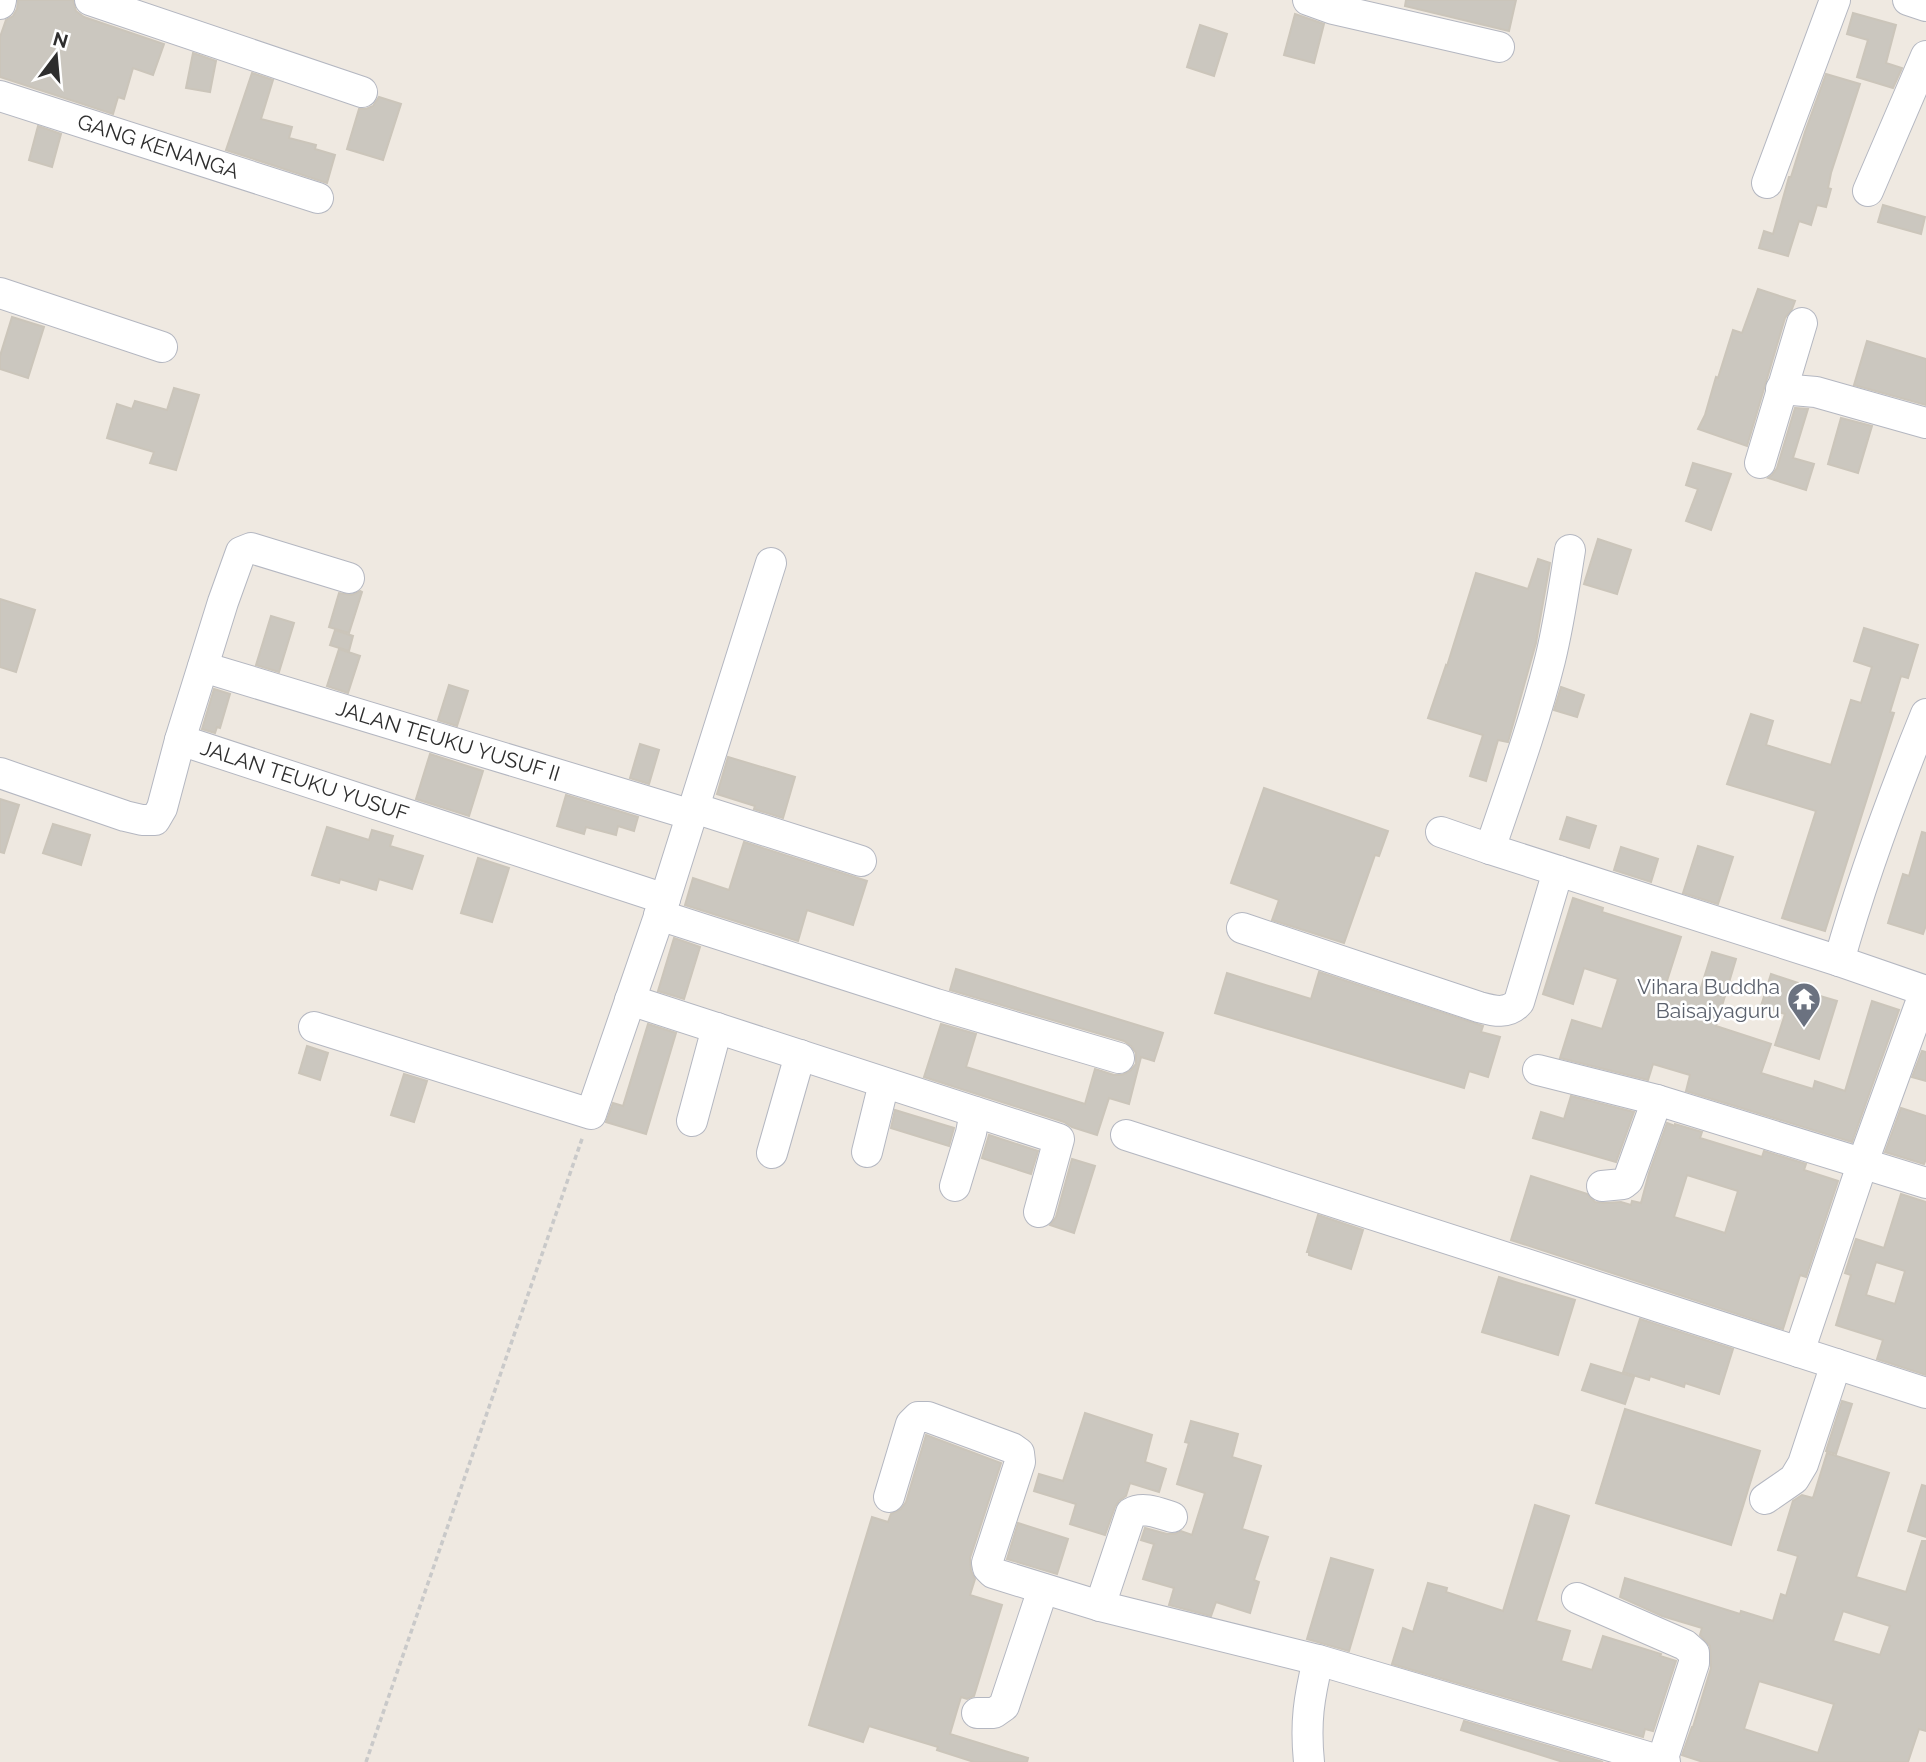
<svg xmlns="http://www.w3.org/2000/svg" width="1926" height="1762" viewBox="0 0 1926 1762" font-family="Raleway,sans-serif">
	<rect width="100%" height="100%" fill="#efe9e1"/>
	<g fill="#cbc7bf" stroke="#cbc5ba" stroke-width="2" fill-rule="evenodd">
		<polygon points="18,0 73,0 76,11 84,17 164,44 153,75 133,68 124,99 118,97 113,114 0,77 0,37 6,20 13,16 17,9"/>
		<polygon points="1406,0 1516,0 1509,31 1405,6"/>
		<polygon points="1853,13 1896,25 1886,63 1902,68 1893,88 1857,77 1868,40 1847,34"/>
		<polygon points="1295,14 1324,24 1314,63 1284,55"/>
		<polygon points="1200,25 1227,34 1214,76 1187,67"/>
		<polygon points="193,53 216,61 210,92 186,88"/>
		<polygon points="252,73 273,80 261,119 292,127 289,138 316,145 315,149 335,155 327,183 226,150"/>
		<polygon points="1826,74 1860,84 1831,173 1828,188 1831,189 1826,207 1817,205 1811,225 1799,221 1788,256 1759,248 1764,231 1773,234 1789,177 1791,177 1805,132"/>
		<polygon points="379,97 401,104 383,160 347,149 359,109 366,109 373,106"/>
		<polygon points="38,126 61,134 52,167 29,160"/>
		<polygon points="1883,205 1925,217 1921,234 1878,222"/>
		<polygon points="1758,289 1795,301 1792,309 1785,318 1747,446 1698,429 1705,415 1716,377 1718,378 1733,330 1742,333"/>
		<polygon points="12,317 44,327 28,378 0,369 0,356"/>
		<polygon points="1867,341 1926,359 1926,405 1854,385"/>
		<polygon points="174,388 199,395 176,470 150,463 154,452 107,438 117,404 132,409 135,401 167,410"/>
		<polygon points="1795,408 1808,409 1793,458 1814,464 1806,490 1768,478 1772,475 1777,468"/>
		<polygon points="1841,418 1872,426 1858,473 1828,464"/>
		<polygon points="1693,463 1731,474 1711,530 1686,521 1698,489 1686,485"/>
		<polygon points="1598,539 1631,550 1617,594 1584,584"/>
		<polygon points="1538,559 1550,563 1536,643 1508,742 1498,740 1486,781 1470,776 1483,735 1428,718 1446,665 1447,666 1476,573 1528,589"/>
		<polygon points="360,591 362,592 349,633 329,627 339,593 352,595"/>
		<polygon points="0,599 35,610 16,672 0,667"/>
		<polygon points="271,616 294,623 279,672 256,665"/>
		<polygon points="1864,628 1918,645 1908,678 1901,676 1890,712 1894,713 1825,931 1782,918 1816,811 1727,784 1751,714 1773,721 1766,745 1831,765 1851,700 1861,703 1872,667 1854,661"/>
		<polygon points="335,630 353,636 349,651 330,645"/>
		<polygon points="339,649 360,656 348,693 327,686"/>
		<polygon points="449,685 468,691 457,726 438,720"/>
		<polygon points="1561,687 1584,695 1577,717 1554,710"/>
		<polygon points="214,689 230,694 220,728 217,727 215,733 202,729"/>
		<polygon points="640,744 659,750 649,784 630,778"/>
		<polygon points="430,754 483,771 469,816 416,799"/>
		<polygon points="728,757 795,777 783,818 754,809 755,806 717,794"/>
		<polygon points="1264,788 1388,831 1379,856 1375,855 1344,943 1272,920 1279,900 1231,883"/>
		<polygon points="566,795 638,817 634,831 618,826 616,835 586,827 584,834 557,826"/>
		<polygon points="0,799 19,805 4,853 0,852"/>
		<polygon points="1567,817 1596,826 1589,848 1560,839"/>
		<polygon points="53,824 90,835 81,865 43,853"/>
		<polygon points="327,827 369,840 372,830 393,836 390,846 423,856 412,889 379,879 376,890 340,879 339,883 312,875"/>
		<polygon points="1922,832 1926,833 1926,925 1923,934 1888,923 1903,874 1909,876"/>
		<polygon points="744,842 867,881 853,925 807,910 798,941 685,905 693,878 729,890"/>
		<polygon points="1698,846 1733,857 1718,904 1683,893"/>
		<polygon points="1621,847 1658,859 1651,882 1614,870"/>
		<polygon points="478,858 509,868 492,922 461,913"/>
		<polygon points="1573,898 1603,908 1602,912 1681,937 1666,984 1699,994 1712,952 1736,959 1716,1026 1771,1044 1761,1073 1813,1089 1815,1081 1845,1091 1872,1001 1899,1010 1852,1142 1686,1091 1690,1075 1653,1064 1648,1080 1560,1058 1572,1020 1602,1029 1618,979 1584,968 1573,1004 1543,994"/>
		<polygon points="674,938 700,947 684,999 658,991"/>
		<polygon points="956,969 1163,1033 1154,1061 1141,1057 1129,1104 1109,1098 1097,1135 1072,1127 1064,1122 924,1077 941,1024 976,1034 966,1067 1085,1104 1095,1069 1114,1075 1122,1075 1130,1071 1136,1064 1136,1053 1131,1046 1124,1041 950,990"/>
		<polygon points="1319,972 1483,1026 1481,1032 1500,1037 1488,1077 1469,1071 1464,1088 1215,1013 1227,973 1311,999"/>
		<polygon points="1771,974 1798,983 1796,989 1837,1001 1819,1059 1775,1045 1785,1014 1761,1006"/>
		<polygon points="648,1024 676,1033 646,1134 606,1122 613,1103 623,1106"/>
		<polygon points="307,1046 328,1053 320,1080 299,1073"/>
		<polygon points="1922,1051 1926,1052 1926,1081 1912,1077"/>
		<polygon points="404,1074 427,1081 414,1122 391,1115"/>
		<polygon points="1571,1096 1634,1112 1616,1162 1533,1138 1541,1112 1564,1119"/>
		<polygon points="1901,1108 1926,1116 1926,1159 1924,1164 1885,1152"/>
		<polygon points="895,1110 954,1128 949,1146 891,1128"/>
		<path d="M1667,1123L1675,1126V1124L1702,1132L1700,1138L1762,1157L1764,1151L1806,1164L1804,1170L1838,1181L1806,1277L1800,1275L1783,1329L1511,1240L1531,1176L1587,1194L1595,1202L1604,1203L1621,1202L1631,1205L1632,1201L1641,1203L1649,1173ZM1687,1175L1738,1191L1725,1233L1674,1217Z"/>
		<polygon points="989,1135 1038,1151 1031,1174 982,1158"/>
		<polygon points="1072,1159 1095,1166 1074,1233 1050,1225 1056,1217"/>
		<path d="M1901,1194L1926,1202V1375L1877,1359L1883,1340L1836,1325L1851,1275L1845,1273L1856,1239L1884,1248ZM1876,1262L1905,1271L1895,1304L1866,1295Z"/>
		<polygon points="1318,1215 1363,1230 1351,1269 1309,1255 1309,1252 1307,1252"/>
		<polygon points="1499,1277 1575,1300 1558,1355 1482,1332"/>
		<polygon points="1640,1319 1733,1349 1719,1394 1685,1383 1684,1387 1650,1376 1649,1380 1623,1372"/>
		<polygon points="1591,1364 1634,1377 1625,1404 1582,1390"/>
		<polygon points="1842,1401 1852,1404 1836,1454 1826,1451"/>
		<polygon points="1625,1409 1760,1451 1731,1545 1596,1503"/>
		<polygon points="1085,1413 1152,1435 1145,1462 1166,1469 1159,1492 1130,1483 1126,1496 1119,1501 1115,1507 1105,1535 1070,1524 1076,1504 1034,1491 1039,1474 1063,1481"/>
		<polygon points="1191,1421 1238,1434 1232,1457 1261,1466 1242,1529 1268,1537 1254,1580 1259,1582 1250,1613 1216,1602 1211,1616 1169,1605 1174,1588 1143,1579 1154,1544 1141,1540 1145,1528 1167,1534 1175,1534 1181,1531 1192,1535 1205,1493 1177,1484 1189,1443 1185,1442"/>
		<polygon points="926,1435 1001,1463 970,1558 971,1571 975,1579 970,1595 1002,1605 974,1696 967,1699 961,1697 950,1734 1028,1758 1027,1762 974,1762 937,1750 938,1747 869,1726 863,1742 809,1725 872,1517 888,1522 891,1514 901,1509 906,1502"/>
		<path d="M1827,1453L1889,1473L1856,1577L1906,1592L1922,1541H1926V1731L1919,1729L1908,1762H1703L1682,1755L1692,1727H1693L1711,1668L1710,1646L1700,1635L1702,1628L1662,1616L1620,1597L1625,1578L1740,1614L1741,1611L1773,1621L1781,1594L1786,1596L1798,1556L1778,1550L1793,1501L1802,1495L1813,1498ZM1843,1611L1890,1626L1880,1655L1833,1641ZM1759,1681L1834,1704L1818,1753L1744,1729Z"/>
		<polygon points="1922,1485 1926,1486 1926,1537 1908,1531"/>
		<polygon points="1535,1505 1569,1516 1536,1621 1570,1631 1561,1661 1592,1670 1603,1636 1661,1654 1660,1656 1676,1661 1653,1731 1645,1729 1643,1737 1392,1664 1403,1628 1413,1632 1428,1583 1447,1588 1446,1592 1503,1611"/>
		<polygon points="1018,1523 1068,1539 1057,1574 1007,1559"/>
		<polygon points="1331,1558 1373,1570 1349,1651 1307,1639"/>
		<polygon points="1464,1721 1603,1762 1563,1762 1461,1730"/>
	</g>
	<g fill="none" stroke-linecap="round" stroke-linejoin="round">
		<g stroke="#b4b7c1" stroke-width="32">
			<g id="minor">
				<polyline points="90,0 362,92"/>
				<polyline points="1308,0 1333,9 1499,47"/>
				<polyline points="1908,0 1926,6"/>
				<polyline points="0,4 1,0"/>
				<path id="s1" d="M0,96L318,198"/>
				<polyline points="1767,183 1835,0"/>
				<polyline points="1868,191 1926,56"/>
				<polyline points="0,293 162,347"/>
				<polyline points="1781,389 1816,392 1926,423"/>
				<polyline points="1760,463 1802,323"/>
				<path id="s2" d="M203,667L692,815"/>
				<polyline points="180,740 223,602 241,552 251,548 349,578"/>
				<path id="s3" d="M0,773L125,816L142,820H155L162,808L180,740L665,899"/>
				<polyline points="694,808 861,861"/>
				<polyline points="1441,832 1490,849 1839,961 1926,991"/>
				<path d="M1490,849C1511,787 1534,724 1550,660C1559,624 1564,587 1570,550"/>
				<polyline points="659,915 936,1004 1119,1058"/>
				<path d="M1242,928L1479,1007C1494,1011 1508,1015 1519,1002L1558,871"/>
				<path d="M1839,961C1863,876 1893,795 1926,714"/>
				<polyline points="630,1000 1059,1139 1039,1212"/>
				<polyline points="314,1027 591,1114 665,899 771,563"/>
				<polyline points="1538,1070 1657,1100 1926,1183"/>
				<polyline points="692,1121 717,1028"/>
				<polyline points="1126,1135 1926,1393"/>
				<polyline points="867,1152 884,1083"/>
				<polyline points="772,1153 800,1055"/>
				<polyline points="955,1186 971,1133 975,1112"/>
				<polyline points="1602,1186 1623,1184 1628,1180 1657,1100"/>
				<polyline points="1799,1352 1863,1162 1925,991"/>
				<polyline points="889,1497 911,1424 918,1417 928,1417 1012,1448 1019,1453 1020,1462 987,1563 988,1568 993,1573 1100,1606 1318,1660 1665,1762"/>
				<polyline points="1765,1499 1794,1479 1803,1464 1836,1364"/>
				<polyline points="1577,1598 1685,1645 1694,1653 1694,1663 1662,1761"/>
				<path d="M1100,1606L1131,1513C1143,1506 1159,1513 1172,1517"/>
				<polyline points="977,1713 994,1713 1004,1706 1043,1589"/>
				<path d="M1309,1762C1305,1722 1309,1698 1318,1660"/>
			</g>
		</g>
		<polyline stroke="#c9c9c9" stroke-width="3.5" stroke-dasharray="5 3.5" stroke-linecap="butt" points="366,1762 583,1136"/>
		<use href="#minor" stroke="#fff" stroke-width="30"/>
	</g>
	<defs>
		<g id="temple-pin" transform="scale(1.75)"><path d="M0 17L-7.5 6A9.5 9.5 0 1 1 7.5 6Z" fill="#6b7280" stroke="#fff"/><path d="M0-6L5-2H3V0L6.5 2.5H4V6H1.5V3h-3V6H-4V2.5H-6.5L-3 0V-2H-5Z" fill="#fff"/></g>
	</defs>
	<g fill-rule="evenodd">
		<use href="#temple-pin" x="1804" y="999"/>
	</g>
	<g text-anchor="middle" stroke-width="5" stroke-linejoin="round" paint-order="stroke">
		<g font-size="21" fill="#2e2e2e" stroke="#fff">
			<text dy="7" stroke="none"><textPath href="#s1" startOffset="166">GANG KENANGA</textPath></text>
			<text dy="7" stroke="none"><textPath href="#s2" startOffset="256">JALAN TEUKU YUSUF II</textPath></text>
			<text dy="7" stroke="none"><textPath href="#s3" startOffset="378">JALAN TEUKU YUSUF</textPath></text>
		</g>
		<g font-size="21" fill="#5b616d" stroke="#fff" text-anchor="end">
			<text x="1780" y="994">Vihara Buddha<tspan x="1780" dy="24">Baisajyaguru</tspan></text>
		</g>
	</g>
	<g transform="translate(56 56) rotate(16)" stroke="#ffffff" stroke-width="5" paint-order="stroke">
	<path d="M0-5L12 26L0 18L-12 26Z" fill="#2e2e2e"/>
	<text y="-10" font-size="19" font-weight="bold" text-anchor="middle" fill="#2e2e2e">N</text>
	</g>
</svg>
